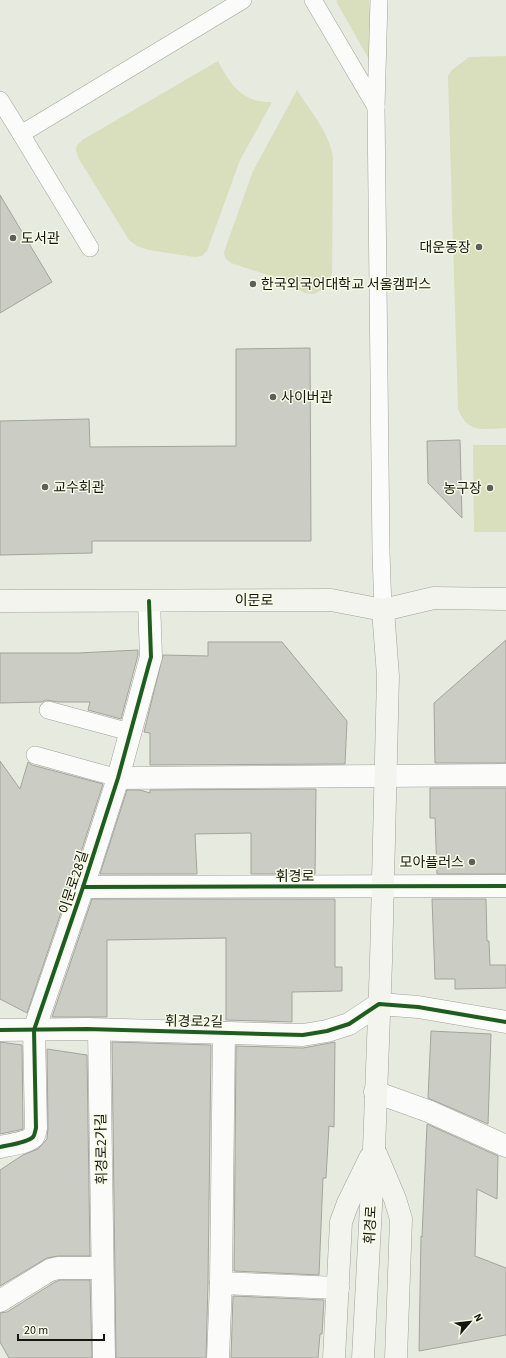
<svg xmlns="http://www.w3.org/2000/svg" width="506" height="1358" viewBox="0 0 506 1358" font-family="'Source Sans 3','Noto Sans KR',sans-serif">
	<rect width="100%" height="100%" fill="#e7eade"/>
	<g fill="#d9debc">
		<polygon points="338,0 369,0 371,63 336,1"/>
		<path d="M506,56V428C483,429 468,434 458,409L448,76L452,70L469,57Z"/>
		<path d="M218,61C230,85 243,103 272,102L240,160L207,251L202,256L195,257L149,250L137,246L129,240L79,159L76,150L77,145L84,139Z"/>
		<path d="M297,90C310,111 329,132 333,157L332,274L325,288L314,294L305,293L277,278L231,263L225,258L224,252L253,171Z"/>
		<polygon points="473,445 506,445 506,532 474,532"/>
	</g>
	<g fill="#cbcdc4" stroke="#a3a59c">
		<polygon points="0,195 52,282 0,313"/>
		<polygon points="310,348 311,541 92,541 92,553 0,555 0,421 89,419 90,447 236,446 236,349"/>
		<polygon points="460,440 462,518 428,483 427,441"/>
		<polygon points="506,640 506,763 435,763 434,703"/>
		<polygon points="208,642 282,642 347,721 345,764 150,765 150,733 144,732 163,655 208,656"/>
		<polygon points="138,650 138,655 121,719 88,710 90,702 58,702 46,700 42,702 0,703 0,653 78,653"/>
		<polygon points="0,761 20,789 28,762 32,765 103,784 71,883 27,1013 0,999"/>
		<polygon points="430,788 506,788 506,874 437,874 435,818 430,818"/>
		<polygon points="316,789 315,874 251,874 251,833 195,834 197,874 100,874 127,790 140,790 150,793 150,790"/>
		<polygon points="92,899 335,899 335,967 342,967 342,991 292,992 292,1022 226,1020 226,938 107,940 107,1017 52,1017"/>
		<polygon points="432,899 486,899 487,941 489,941 490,965 506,965 506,988 455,989 455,979 435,979"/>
		<polygon points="431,1031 491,1034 488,1124 428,1098"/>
		<polygon points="0,1042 22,1045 23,1126 23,1129 19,1130 0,1134"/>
		<polygon points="112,1042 211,1045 208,1283 206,1358 116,1358"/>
		<polygon points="335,1042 334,1127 329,1126 326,1178 323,1178 319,1275 234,1271 236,1046 303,1048"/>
		<polygon points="47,1049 87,1055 90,1256 58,1256 47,1258 0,1286 0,1170 23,1155 38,1149 47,1139 48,1128"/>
		<polygon points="427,1124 498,1156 497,1199 477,1189 475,1256 506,1268 506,1335 419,1351 421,1236 422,1237"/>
		<polygon points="60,1280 90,1280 92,1358 9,1358 0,1342 0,1313 7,1312 55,1282"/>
		<polygon points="233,1296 324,1300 322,1334 320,1334 318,1358 231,1358"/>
	</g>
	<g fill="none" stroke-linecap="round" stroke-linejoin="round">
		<g stroke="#a0a299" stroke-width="18">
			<g id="lane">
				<polyline points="313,0 376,107"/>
				<polyline points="379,0 376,107 381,552 383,610"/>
				<polyline points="0,100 21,134 243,0"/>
				<polyline points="21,134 90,248"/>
				<polyline points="48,710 130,732"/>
				<polyline points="35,755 118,778"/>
			</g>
		</g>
		<g stroke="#a0a299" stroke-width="23">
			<g id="street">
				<polyline points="118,778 506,775"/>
				<polyline points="83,887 506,886"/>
				<polyline points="0,1030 87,1029 303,1035 327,1031 349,1024 379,1004 418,1007 506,1022"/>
				<polyline points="99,1030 104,1358"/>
				<polyline points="375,1092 428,1111 506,1146"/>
				<path d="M0,1147C8,1145 27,1143 33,1137C35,1135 35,1131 36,1128L34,1030L83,887L118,778L149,664L151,657L149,601"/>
				<polyline points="221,1283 338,1288"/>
				<polyline points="0,1301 50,1270 58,1268 102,1268"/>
				<polyline points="218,1358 221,1283 224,1033"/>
			</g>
		</g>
		<g stroke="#a0a299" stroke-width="23">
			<g id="secondary">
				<polyline points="0,601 331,600 383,610 434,598 506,599"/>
				<polyline points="376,1154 395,1199 401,1219 396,1358"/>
				<polyline points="334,1358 341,1222 348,1203 370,1158"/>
				<polyline points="363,1358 374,1149 381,962 388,676 383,610"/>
			</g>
		</g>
		<use href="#lane" stroke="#fbfcfa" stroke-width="17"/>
		<use href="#street" stroke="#fbfcfa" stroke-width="22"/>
		<use href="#secondary" stroke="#f3f4ee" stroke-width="22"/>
		<g stroke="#f8fbe7" stroke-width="6">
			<g id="cycleway">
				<polyline points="83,887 506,886"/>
				<polyline points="0,1030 87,1029 303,1035 327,1031 349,1024 379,1004 418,1007 506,1022"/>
				<path d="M0,1147C8,1145 27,1143 33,1137C35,1135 35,1131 36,1128L34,1030L83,887L118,778L149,664L151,657L149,601"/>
			</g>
		</g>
		<use href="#cycleway" stroke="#1b5e20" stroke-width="4"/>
	</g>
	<g fill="#5e6057" stroke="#f8fbe7" stroke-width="1.5">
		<circle cx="13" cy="238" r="4"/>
		<circle cx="479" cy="247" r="4"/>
		<circle cx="253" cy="284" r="4"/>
		<circle cx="273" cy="397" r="4"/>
		<circle cx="45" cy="487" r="4"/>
		<circle cx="490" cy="488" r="4"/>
		<circle cx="472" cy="862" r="4"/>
	</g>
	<g text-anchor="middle" stroke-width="3" stroke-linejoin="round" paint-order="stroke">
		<g font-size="14" fill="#15160f" stroke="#f8fbe7" text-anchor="start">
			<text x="21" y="243">도서관</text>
			<text x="471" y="252" text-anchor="end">대운동장</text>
			<text x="261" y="289">한국외국어대학교 서울캠퍼스</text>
			<text x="281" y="402">사이버관</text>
			<text x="53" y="492">교수회관</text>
			<text x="482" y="493" text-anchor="end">농구장</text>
			<text x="464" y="867" text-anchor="end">모아플러스</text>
		</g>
		<g font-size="14" fill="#15160f" stroke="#f8fbe7">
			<text x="254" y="605">이문로</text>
			<text x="295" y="881">휘경로</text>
			<text transform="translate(73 882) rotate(-72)" y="5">이문로28길</text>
			<text transform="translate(194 1021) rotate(1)" y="5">휘경로2길</text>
			<text transform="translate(101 1149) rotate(-91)" y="5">휘경로2가길</text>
			<text transform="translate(370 1225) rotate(-87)" y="5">휘경로</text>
		</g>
	</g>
	<g transform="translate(470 1322) rotate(62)" stroke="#f8fbe7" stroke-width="3" paint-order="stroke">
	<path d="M0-3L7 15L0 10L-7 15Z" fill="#15160f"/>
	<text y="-6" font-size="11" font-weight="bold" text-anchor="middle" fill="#15160f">N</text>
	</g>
	<path d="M18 1334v6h86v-6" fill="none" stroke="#15160f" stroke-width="2"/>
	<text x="24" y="1334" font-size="12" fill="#15160f" stroke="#f8fbe7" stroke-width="3" paint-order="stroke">20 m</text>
</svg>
